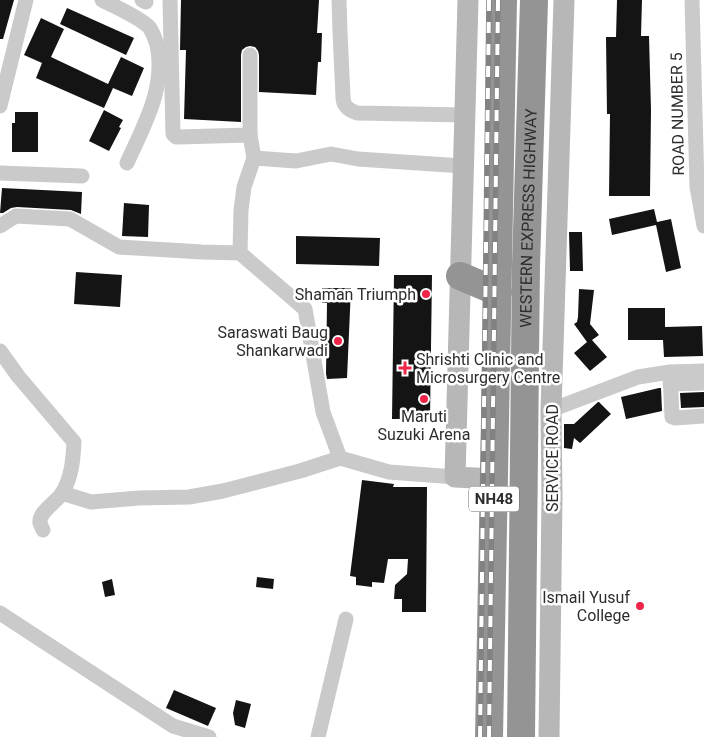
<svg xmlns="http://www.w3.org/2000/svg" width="704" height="737" viewBox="0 0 704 737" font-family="Roboto,sans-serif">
	<rect width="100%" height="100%" fill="#fff"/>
	<g fill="#141414">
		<polygon points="0,0 14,0 3,39 0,39"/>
		<polygon points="181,0 319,0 317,33 322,33 321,62 318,62 316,95 259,92 259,55 258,51 255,47 250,46 246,47 242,50 241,55 241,122 184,119 186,50 180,50"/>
		<polygon points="617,0 642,0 641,36 649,36 651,110 650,196 609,196 610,114 607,114 606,37 616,37"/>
		<polygon points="67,8 134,38 126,55 60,24"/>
		<polygon points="41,18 64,29 51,57 108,84 121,57 144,68 132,96 113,88 104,108 36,78 42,63 24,55"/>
		<polygon points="104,110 123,120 119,127 121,128 109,151 89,141"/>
		<polygon points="15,112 38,112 38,152 12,152 12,123 15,123"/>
		<polygon points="2,188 82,192 81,214 71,210 17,207 11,208 3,213 0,213"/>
		<polygon points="124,203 149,205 148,237 122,236"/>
		<polygon points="654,209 657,222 671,219 681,268 666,272 656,225 612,235 609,219"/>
		<polygon points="569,232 582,232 583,271 570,271"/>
		<polygon points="296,236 380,238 379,266 296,264"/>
		<polygon points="76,272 122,275 120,307 74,304"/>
		<polygon points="394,275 432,275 430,419 392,419"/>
		<polygon points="322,288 351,288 347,378 327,379 326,374 327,303 322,303"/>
		<polygon points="579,289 594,290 590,324 599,335 592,340 607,357 590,371 574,353 587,342 574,324 577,322 578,317"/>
		<polygon points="628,308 665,308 665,327 702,326 703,356 664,357 663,340 628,340"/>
		<polygon points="659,388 661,388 662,411 626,419 621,397"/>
		<polygon points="704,392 704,407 681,408 680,393"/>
		<polygon points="598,402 599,402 611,414 580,443 574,438 572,449 564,448 564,424 574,424"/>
		<polygon points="362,480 394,484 393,487 427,487 426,612 402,612 402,599 394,599 395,585 407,574 408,559 388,559 384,583 372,582 372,587 356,585 356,577 350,576"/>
		<polygon points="257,577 274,579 273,589 256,587"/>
		<polygon points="112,579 115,595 105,597 102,582"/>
		<polygon points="174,690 216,708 208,726 166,708"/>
		<polygon points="236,700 251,704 245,728 235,725 233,713"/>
	</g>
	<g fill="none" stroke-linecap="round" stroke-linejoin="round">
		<g stroke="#cacaca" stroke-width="15">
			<path d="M102,0C116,7 139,17 149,27C153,32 155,39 157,45C166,88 144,125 127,163"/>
			<polyline points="142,0 146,2"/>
			<polyline points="170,0 173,134 176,137 178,137 250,135 254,158"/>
			<path d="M339,0L340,32L343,97C343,106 348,110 357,113L465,115"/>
			<polyline points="692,0 697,187 704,226"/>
			<polyline points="250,55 250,135"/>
			<polyline points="0,106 26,0"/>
			<polyline points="0,173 82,176"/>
			<polyline points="0,226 16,216 70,219 119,247 202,252 240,253 305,309 323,412 340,458 389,472 455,477"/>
			<polyline points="240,253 241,210 244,187 254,158 296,161 331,154 358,159 463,166"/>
			<path d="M0,351L18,376L74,442C73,460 72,475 63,492C58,501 38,512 40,523C41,526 42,528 43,530"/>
			<polyline points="670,372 672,417 675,418 704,416"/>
			<polyline points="670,384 704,383"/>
			<polyline points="551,410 638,377 670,372 704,371"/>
			<polyline points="62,493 91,502 139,498 189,497 223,491 300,471 340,458"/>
			<polyline points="0,613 173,726 209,737"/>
			<polyline points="318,737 346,619"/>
		</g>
		<g stroke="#b7b7b7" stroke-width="21">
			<polyline points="468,0 455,477 494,479"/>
			<polyline points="549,737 552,497 551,410 564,0"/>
		</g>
		<g stroke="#949494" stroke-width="28">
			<polyline points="460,276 498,292"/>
			<polyline points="489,737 503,0"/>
			<path id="s1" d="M521,737L526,265L534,0"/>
		</g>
		<g stroke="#828282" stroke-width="5.5">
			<g id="rail">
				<polyline points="480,737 489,0"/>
				<polyline points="489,737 498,0"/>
			</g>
		</g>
		<use href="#rail" stroke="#fff" stroke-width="4" stroke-dasharray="11" stroke-linecap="butt"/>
	</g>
	<g fill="#f02349" stroke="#fff" stroke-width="2">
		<circle cx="426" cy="294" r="5"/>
		<circle cx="338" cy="341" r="5"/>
		<path d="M402.5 360.5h5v5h5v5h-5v5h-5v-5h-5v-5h5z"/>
		<circle cx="424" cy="399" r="5"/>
		<circle cx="640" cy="606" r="5"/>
	</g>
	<g text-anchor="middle" stroke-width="5" stroke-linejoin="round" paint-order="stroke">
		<rect fill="#fff" stroke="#6c6c6c" stroke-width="1" x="469" y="486.5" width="50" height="25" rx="4"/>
		<g font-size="15" font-weight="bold" fill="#2d2d2d">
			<text x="494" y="504">NH48</text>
		</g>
		<g font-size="16" fill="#2d2d2d" stroke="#fff">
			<text transform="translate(677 114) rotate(-91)" y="6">ROAD NUMBER 5</text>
			<text dy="6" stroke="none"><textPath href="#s1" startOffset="519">WESTERN EXPRESS HIGHWAY</textPath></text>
			<text transform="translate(552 458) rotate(-90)" y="6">SERVICE ROAD</text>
		</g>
		<g font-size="16" fill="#2d2d2d" stroke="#fff" text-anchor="end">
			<text x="416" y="300">Shaman Triumph</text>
			<text x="328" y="338">Saraswati Baug<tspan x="328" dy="18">Shankarwadi</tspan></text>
			<text x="416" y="365" text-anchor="start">Shrishti Clinic and<tspan x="416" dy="18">Microsurgery Centre</tspan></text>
			<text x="424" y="422" text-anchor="middle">Maruti<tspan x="424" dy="18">Suzuki Arena</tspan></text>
			<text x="630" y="603">Ismail Yusuf<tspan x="630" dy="18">College</tspan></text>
		</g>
	</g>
</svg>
